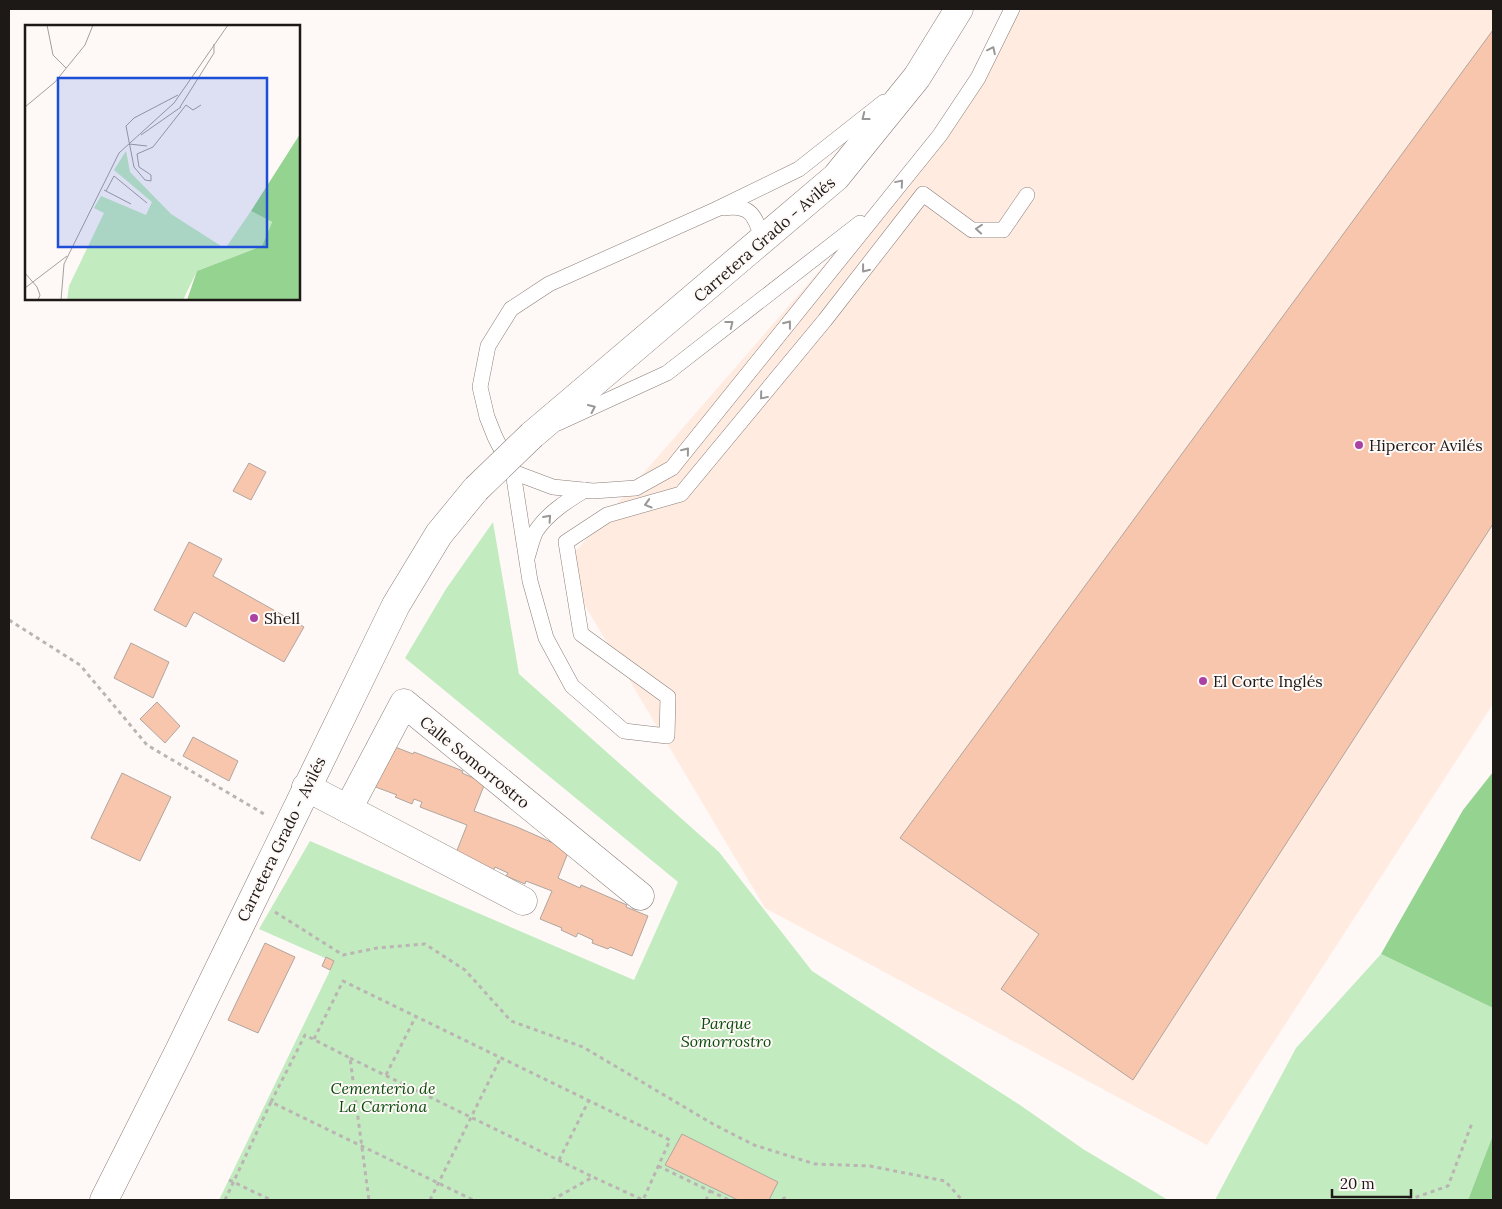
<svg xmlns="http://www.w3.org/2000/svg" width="1502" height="1209" viewBox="0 0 1502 1209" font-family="Lora,serif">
	<rect width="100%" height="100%" fill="#fef9f7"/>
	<polygon fill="#ffebe0" points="1021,9 1493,9 1493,704 1207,1145 765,908 562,567 978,88"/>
	<g fill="#c3ebc0">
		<polygon points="493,522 519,674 719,852 812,971 1020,1105 1083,1149 1168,1200 219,1200 334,962 259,929 310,841 634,980 678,882 405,658 446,589"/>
		<polygon points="1381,954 1493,1008 1493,1135 1468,1200 1215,1200 1296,1048"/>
	</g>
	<g fill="#95d391">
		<polygon points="1493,772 1493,1008 1381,954 1463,810"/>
		<polygon points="1493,1135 1493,1200 1468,1200"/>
	</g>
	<g fill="#f7c6ac" stroke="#b1a59f">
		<polygon points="1493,30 1493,524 1133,1080 1001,989 1039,934 900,838"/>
		<polygon points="249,463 266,472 251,500 233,491"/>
		<polygon points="189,542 222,559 213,576 304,627 284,662 194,612 186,627 154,610"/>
		<polygon points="131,643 169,662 153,698 114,678"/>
		<polygon points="157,702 180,726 165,743 140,719"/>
		<polygon points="193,737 238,761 229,781 183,756"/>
		<polygon points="390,745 413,754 414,752 463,771 462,773 485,783 474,811 517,827 569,850 558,878 580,888 581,885 627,905 626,907 648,916 632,956 610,947 608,949 592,943 593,940 578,933 576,937 561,930 562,928 540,919 552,891 526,881 525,884 506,876 508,873 495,867 493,871 479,865 480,863 456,853 467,825 420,807 422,802 414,799 412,804 395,797 397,795 373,786"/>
		<polygon points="122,773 171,797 140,861 91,838"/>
		<polygon points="265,943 295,957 258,1033 228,1020"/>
		<polygon points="326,957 334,961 330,970 322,966"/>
		<polygon points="682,1134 778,1182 769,1200 738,1200 665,1165"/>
	</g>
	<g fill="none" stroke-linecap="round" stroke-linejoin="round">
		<g stroke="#8a7e78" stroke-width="16">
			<g id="service">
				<polyline points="884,102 799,169 717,209 549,284 511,309 488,346 480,387 487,417 495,437 513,472 530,581 546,638 572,686 624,731 667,736 668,697 581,634 566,542 607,515 681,494 825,320 923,194 972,230 1003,230 1027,195"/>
				<path d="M724,208C752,204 755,217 763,240"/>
				<polyline points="558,423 667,373 860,223"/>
				<polyline points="513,472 553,487 593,491 636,488 672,468 940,135 978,78 1012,9"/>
				<path d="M527,558C530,549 532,539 536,531C548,513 567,501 585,490"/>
			</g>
		</g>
		<g stroke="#8a7e78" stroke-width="29">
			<g id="minor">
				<polyline points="306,787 523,901"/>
				<polyline points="348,809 404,703 640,896"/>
			</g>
		</g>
		<g stroke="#8a7e78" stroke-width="29">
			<g id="secondary">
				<polyline points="532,435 836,177 917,77 959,9"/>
				<polyline points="104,1200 179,1051 396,605 439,534 476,489"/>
			</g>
		</g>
		<g stroke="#bab5b3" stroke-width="3" stroke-dasharray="4 4" stroke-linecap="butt">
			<polyline points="9,620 80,665 147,745 264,814"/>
			<polyline points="275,912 343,955 377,948 425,944 465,970 511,1021 583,1047 713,1124 754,1145 815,1164 870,1166 945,1181 962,1200"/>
			<polyline points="314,1039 343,981 670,1140 643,1200 644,1200"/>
			<polyline points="350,1058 593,1177"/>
			<polyline points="386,1075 416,1016"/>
			<polyline points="271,1102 305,1035 350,1058 369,1200"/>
			<polyline points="559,1160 589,1100"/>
			<polyline points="658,1166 710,1191 706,1200"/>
			<polyline points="229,1180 271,1200"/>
			<polyline points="710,1191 729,1200"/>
			<polyline points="225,1200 271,1102 473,1200"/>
			<polyline points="430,1200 501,1057"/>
			<polyline points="552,1200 593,1177 643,1200"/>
			<polyline points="783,1200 784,1198 790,1200"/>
			<polyline points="1408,1200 1448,1186 1472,1123"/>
		</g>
		<use href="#service" stroke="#fff" stroke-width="15"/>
		<use href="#minor" stroke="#fff" stroke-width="28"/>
		<use href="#secondary" stroke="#fff" stroke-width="28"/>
		<g stroke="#8a7e78" stroke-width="29" stroke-linecap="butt">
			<polyline id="secondary-bridge" points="476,489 532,435"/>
		</g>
		<use href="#secondary-bridge" stroke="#fff" stroke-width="28"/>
	</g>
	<defs><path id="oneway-chevron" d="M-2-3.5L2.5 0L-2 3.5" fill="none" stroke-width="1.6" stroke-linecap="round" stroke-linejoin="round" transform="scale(1.25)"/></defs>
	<g stroke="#999896">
		<use href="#oneway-chevron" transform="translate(992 50) rotate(-64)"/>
		<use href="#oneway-chevron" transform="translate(865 117) rotate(142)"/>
		<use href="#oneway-chevron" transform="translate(900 183) rotate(-50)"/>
		<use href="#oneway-chevron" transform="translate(979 229) rotate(-175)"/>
		<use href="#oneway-chevron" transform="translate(865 269) rotate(128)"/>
		<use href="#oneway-chevron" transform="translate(730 324) rotate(-38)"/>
		<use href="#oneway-chevron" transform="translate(788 324) rotate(-52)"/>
		<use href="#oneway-chevron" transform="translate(763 396) rotate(130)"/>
		<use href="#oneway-chevron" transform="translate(592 408) rotate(-25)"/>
		<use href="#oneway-chevron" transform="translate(686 451) rotate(-51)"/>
		<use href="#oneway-chevron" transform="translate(648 504) rotate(164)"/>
		<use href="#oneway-chevron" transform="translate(548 518) rotate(-48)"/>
	</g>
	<g fill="#aa42a4" stroke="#fef9f7" stroke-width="2">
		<circle cx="1359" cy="445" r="5"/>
		<circle cx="254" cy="618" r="5"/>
		<circle cx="1203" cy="681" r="5"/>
	</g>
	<g text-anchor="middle" stroke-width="4" stroke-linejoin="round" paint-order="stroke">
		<g font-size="16" fill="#1d1916" stroke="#fef9f7">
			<text transform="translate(764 239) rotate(-41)" y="6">Carretera Grado - Avilés</text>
			<text transform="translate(475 762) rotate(39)" y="6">Calle Somorrostro</text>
			<text transform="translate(281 839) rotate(-64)" y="6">Carretera Grado - Avilés</text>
		</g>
		<g font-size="16" fill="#1d1916" stroke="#fef9f7" text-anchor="start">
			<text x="1369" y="451">Hipercor Avilés</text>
			<text x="264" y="624">Shell</text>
			<text x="1213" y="687">El Corte Inglés</text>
		</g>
		<g font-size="16" font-style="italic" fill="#0b4c0d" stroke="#fef9f7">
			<text x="726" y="1029">Parque<tspan x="726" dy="18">Somorrostro</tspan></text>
			<text x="383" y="1094">Cementerio de<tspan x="383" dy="18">La Carriona</tspan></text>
		</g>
	</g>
	<g transform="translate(25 25)">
		<rect width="275" height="275" fill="#fef9f7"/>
		<path d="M101,126L105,147L146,189L196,221H202L226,186L247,197L237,221L172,246L158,275H42L44,261L79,188L69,183L76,171L121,190L127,177L89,145Z" fill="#c3ebc0"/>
		<path d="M275,109V275H162L172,246L237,221L247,197L226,186Z" fill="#95d391"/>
		<path fill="none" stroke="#a49f9d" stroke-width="1" d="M22,0L28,30L41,43M153,70L109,93L101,101L109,142L120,155L126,156V150L114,142L112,129L128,122L161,80L168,85L176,80M0,82L30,57L60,20L68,0M155,82L189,28V19M116,110L156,82M104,119L122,121M79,165L106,179M81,166L89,151L122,178M0,248L12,262L15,270L13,275M0,263L42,231M36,275L39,239L94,128L149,78L203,0"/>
		<path fill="#1d4ed8" fill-opacity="0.15" stroke="#1d4ed8" stroke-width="2.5" d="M33,53H242V222H33Z"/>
		<rect width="275" height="275" fill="none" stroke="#1d1916" stroke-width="2.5"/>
	</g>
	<rect width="1502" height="1209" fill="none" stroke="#1d1916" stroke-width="20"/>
	<path d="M1332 1189v8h79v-8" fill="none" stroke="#1d1916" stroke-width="2.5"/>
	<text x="1340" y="1189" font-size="15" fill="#1d1916" stroke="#fef9f7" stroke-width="4" paint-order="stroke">20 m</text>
</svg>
